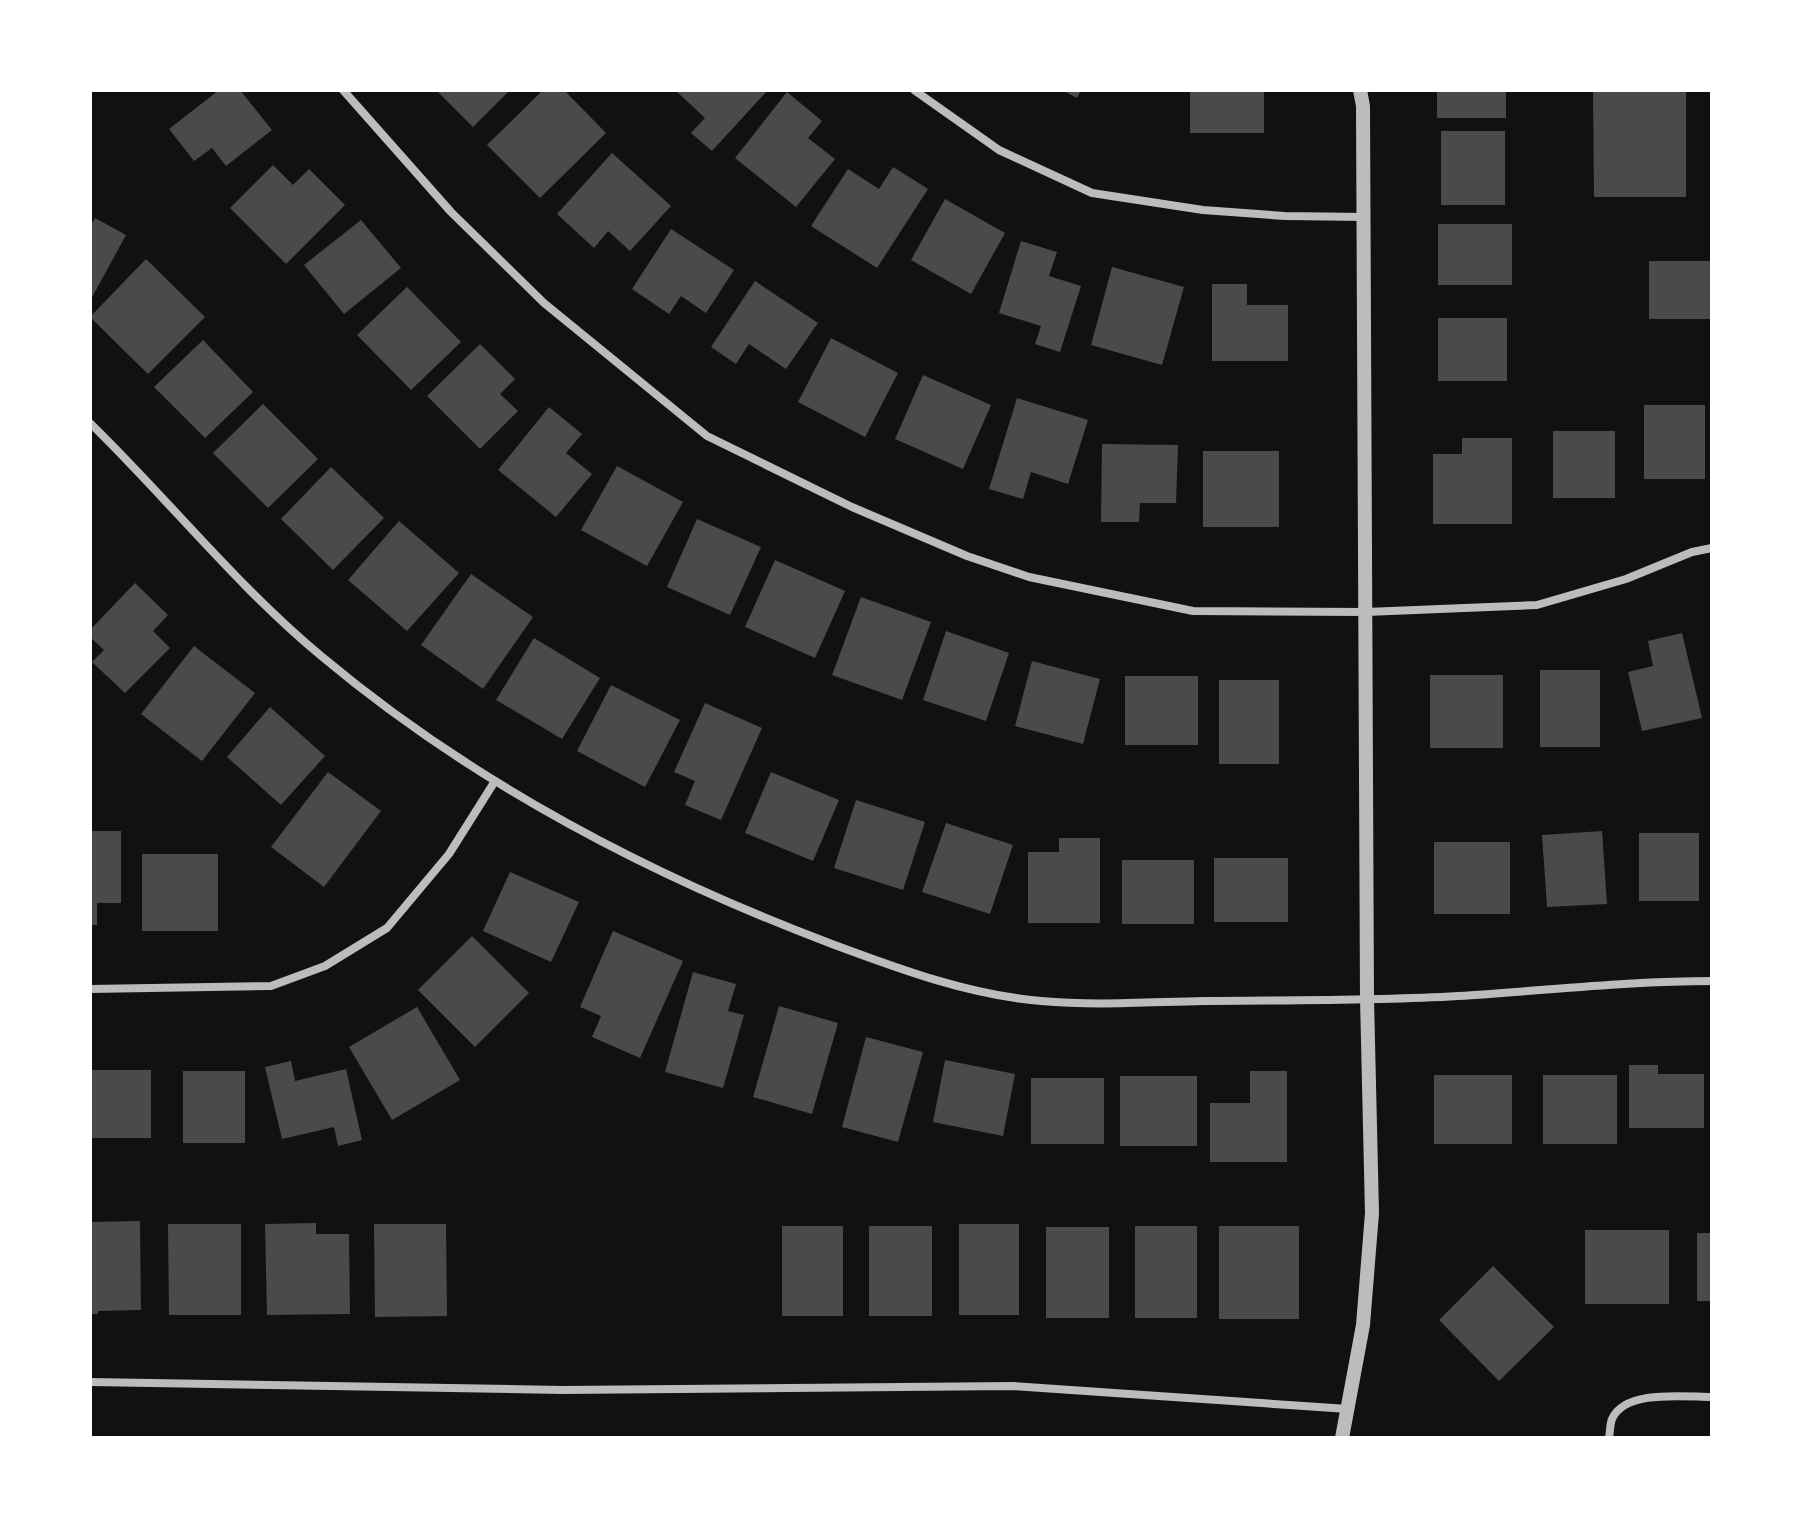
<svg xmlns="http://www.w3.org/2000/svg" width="1802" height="1528" viewBox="0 0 1802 1528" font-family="'Noto Serif',serif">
	<rect width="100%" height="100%" fill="#111"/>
	<g fill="#4a4a4a">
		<polygon points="219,90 240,90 272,130 226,166 212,148 194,161 169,129"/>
		<polygon points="436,90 510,90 473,127"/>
		<polygon points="543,90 564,90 606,133 540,198 487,145"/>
		<polygon points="675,90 768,90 712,151 691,133 705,118"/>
		<polygon points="1062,90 1081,90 1077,98"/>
		<rect x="1190" y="90" width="74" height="43"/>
		<rect x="1437" y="90" width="69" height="28"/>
		<polygon points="1593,90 1686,90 1686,197 1594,197"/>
		<polygon points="787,92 822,121 808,138 835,159 796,207 735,158"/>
		<rect x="1441" y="131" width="64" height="74"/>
		<polygon points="612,153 671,206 630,251 608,231 594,248 557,214"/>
		<polygon points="273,165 293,185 309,169 345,205 286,264 230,208"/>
		<polygon points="893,167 928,189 877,268 811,226 848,169 879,189"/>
		<polygon points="945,199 1005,233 971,294 911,260"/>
		<polygon points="95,218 126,235 90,301 90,226"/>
		<polygon points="361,220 401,268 344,314 304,265"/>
		<rect x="1438" y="224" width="74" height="61"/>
		<polygon points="671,229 734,270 706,313 681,296 669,314 632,289"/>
		<polygon points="1021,241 1057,252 1049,276 1081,286 1060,352 1035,344 1041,326 999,313"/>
		<polygon points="146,259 205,317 148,374 90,317"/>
		<rect x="1649" y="261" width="63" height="58"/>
		<polygon points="1112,267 1184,287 1162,365 1091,345"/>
		<polygon points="755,281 818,323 786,369 749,344 736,364 711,347"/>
		<polygon points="1212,284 1247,284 1247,305 1288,305 1288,361 1212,361"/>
		<polygon points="407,287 461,342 411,390 357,335"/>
		<rect x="1438" y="318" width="69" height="63"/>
		<polygon points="831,338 898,373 865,437 798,402"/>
		<polygon points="203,340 253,392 205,438 154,387"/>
		<polygon points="480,344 515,379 500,394 518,411 480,449 427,396"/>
		<polygon points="923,375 991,405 963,469 895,439"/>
		<polygon points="1017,398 1088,420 1068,484 1031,472 1023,499 989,489"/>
		<polygon points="263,404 318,459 268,508 213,453"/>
		<rect x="1644" y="405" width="61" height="74"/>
		<polygon points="549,407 582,434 566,453 592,474 556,517 498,470"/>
		<rect x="1553" y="431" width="62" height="67"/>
		<polygon points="1462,438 1512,438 1512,524 1433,524 1433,454 1462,454"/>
		<polygon points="1102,444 1178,445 1176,503 1140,503 1139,522 1101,522"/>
		<rect x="1203" y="451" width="76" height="76"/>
		<polygon points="617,466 683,502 647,566 581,530"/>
		<polygon points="331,467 384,518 333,570 281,519"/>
		<polygon points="697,519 761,547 730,615 667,587"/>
		<polygon points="399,521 459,573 407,631 348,580"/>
		<polygon points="775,560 845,591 815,658 745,627"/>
		<polygon points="471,574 533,617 483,689 421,645"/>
		<polygon points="135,583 168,615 153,631 170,648 125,693 92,662 104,650 90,637 90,630"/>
		<polygon points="861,597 931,622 902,700 832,675"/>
		<polygon points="946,631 1009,653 986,721 923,700"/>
		<polygon points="1682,633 1702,718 1642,731 1628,672 1653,666 1648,641"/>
		<polygon points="534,638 600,678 562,739 496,700"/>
		<polygon points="194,646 255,693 202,761 141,714"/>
		<polygon points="1032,661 1100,679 1083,744 1015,726"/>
		<rect x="1540" y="670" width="60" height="77"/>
		<rect x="1430" y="675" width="73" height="73"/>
		<rect x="1125" y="676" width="73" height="69"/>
		<rect x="1219" y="680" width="60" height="84"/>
		<polygon points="611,685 680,720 645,787 577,751"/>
		<polygon points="705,703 762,728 721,820 685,805 695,781 674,772"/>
		<polygon points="270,707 325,756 281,805 227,757"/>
		<polygon points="328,772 381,811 324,887 271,847"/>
		<polygon points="771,772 839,800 813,861 745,833"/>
		<polygon points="856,800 925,822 903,890 834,868"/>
		<polygon points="946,823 1013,845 990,914 922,892"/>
		<polygon points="90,831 121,831 121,903 97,903 97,925 90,925"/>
		<polygon points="1602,831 1607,904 1547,907 1542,835"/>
		<rect x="1639" y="833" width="60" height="68"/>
		<polygon points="1059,838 1100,838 1100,923 1028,923 1028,852 1059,852"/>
		<rect x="1434" y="842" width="76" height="72"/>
		<rect x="142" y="854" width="76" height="77"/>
		<rect x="1214" y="858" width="74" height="64"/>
		<rect x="1122" y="860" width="72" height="64"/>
		<polygon points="510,872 579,902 551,962 483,931"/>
		<polygon points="613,931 683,961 640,1058 592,1037 601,1016 580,1007"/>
		<polygon points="472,936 529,993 475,1047 418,990"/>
		<polygon points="693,972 736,984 728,1011 744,1015 723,1088 665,1072"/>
		<polygon points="779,1006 838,1023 812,1114 753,1097"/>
		<polygon points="417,1007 460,1080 392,1120 349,1047"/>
		<polygon points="866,1037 923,1052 898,1142 842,1127"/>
		<polygon points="945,1060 1015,1074 1003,1136 933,1122"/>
		<polygon points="291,1061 295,1081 346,1069 362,1140 338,1146 334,1127 282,1139 265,1067"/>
		<polygon points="1629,1065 1658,1065 1658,1074 1704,1074 1704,1128 1629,1128"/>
		<rect x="90" y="1070" width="61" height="68"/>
		<rect x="183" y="1071" width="62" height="72"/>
		<polygon points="1250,1071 1287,1071 1287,1162 1210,1162 1210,1103 1250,1103"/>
		<rect x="1434" y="1075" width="78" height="69"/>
		<rect x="1543" y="1075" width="74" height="69"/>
		<rect x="1120" y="1076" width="77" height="70"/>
		<rect x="1031" y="1078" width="73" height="66"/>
		<polygon points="140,1221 141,1310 98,1311 98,1314 90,1314 90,1222"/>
		<polygon points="316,1223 316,1234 349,1234 350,1314 267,1315 265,1224"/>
		<polygon points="168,1224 241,1224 241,1315 169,1315"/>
		<polygon points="374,1224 446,1224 447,1316 375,1317"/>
		<rect x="959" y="1224" width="60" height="91"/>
		<rect x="782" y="1226" width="61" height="90"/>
		<rect x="869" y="1226" width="63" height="90"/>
		<rect x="1135" y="1226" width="62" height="92"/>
		<rect x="1219" y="1226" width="80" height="93"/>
		<rect x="1046" y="1227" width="63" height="91"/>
		<rect x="1585" y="1230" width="84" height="74"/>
		<rect x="1697" y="1233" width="15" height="68"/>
		<polygon points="1493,1266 1554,1327 1499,1381 1439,1320"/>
	</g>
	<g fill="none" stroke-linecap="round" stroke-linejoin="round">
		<g stroke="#bcbcbc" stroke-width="8">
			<polyline points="343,90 451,212 544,303 707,436 852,507 967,556 1029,577 1193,611 1366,612 1537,605 1626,579 1692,552 1712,548"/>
			<polyline points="914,90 999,150 1092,193 1203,210 1285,216 1364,217"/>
			<path d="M90,423C168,499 236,585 320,655C470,781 649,875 832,944C899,969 969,995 1041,1001C1095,1006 1150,1002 1204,1001C1289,1000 1374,1001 1458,996C1543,991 1627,981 1712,981"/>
			<polyline points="90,989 271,986 325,966 387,928 449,854 495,781"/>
			<polyline points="90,1382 563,1390 1013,1386 1348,1409"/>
			<path d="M1609,1438C1610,1432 1610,1424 1612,1419C1625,1389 1685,1397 1712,1397"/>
		</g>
		<polyline stroke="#bcbcbc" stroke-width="14" points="1342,1438 1363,1325 1372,1213 1367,998 1363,106 1360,90"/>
	</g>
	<rect width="1802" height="1528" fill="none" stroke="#ffffff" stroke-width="184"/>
</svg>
